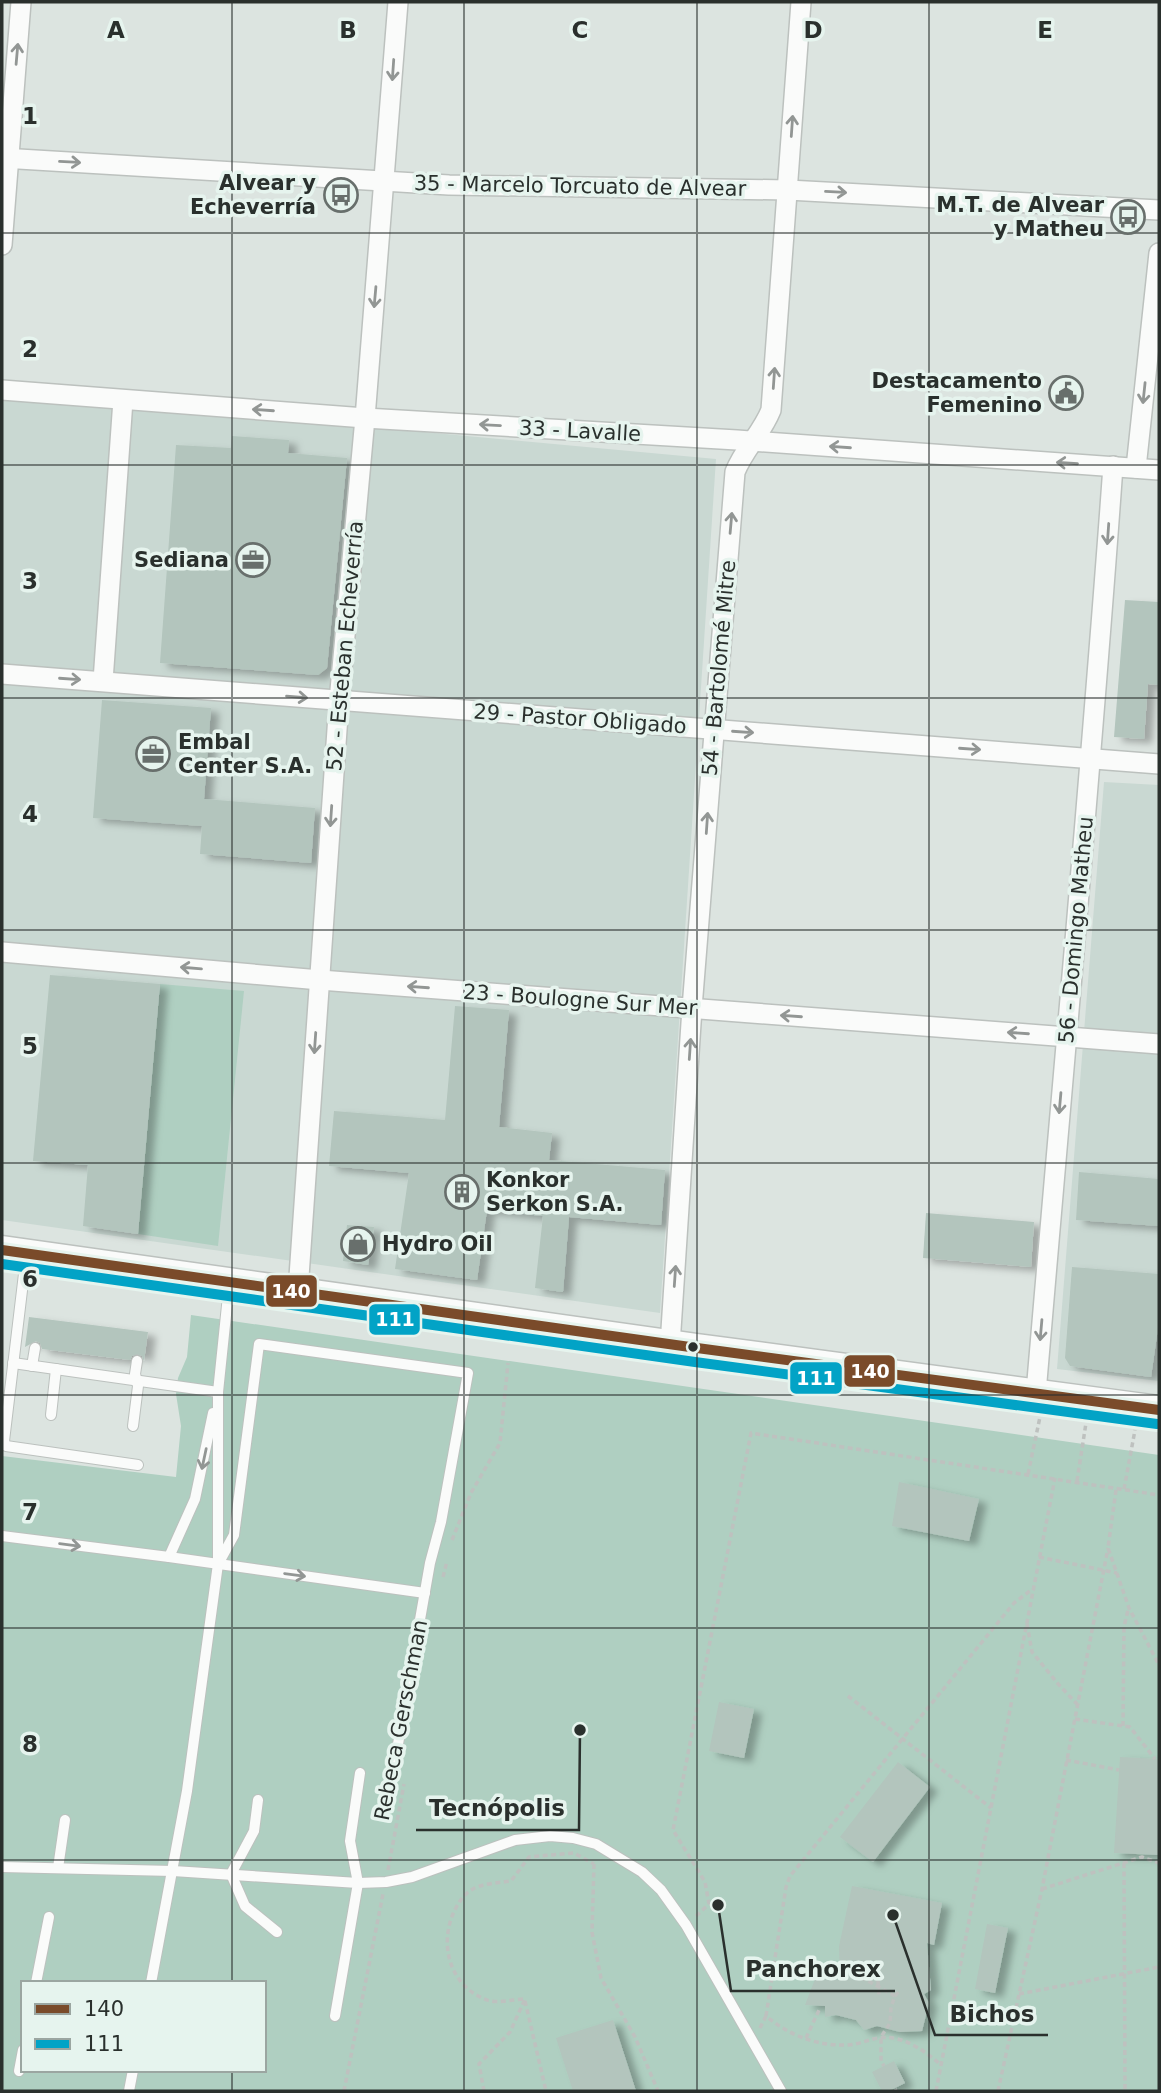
<svg xmlns="http://www.w3.org/2000/svg" width="1161" height="2093" viewBox="0 0 1161 2093" font-family="'DejaVu Sans',sans-serif">
	<defs>
		<filter id="shadow"><feDropShadow dx="8" dy="4.5" stdDeviation="3.5" flood-color="#0004"/></filter>
	</defs>
	<rect width="100%" height="100%" fill="#dce4e0"/>
	<g fill="#c9d8d2">
		<polygon points="4,393 716,459 660,1313 2,1220 2,418"/>
		<polygon points="1104,782 1159,785 1159,1381 1057,1369"/>
	</g>
	<g fill="#afcfc1" fill-rule="evenodd">
		<polygon points="160,984 244,991 218,1246 138,1234"/>
		<path d="M191,1315L1159,1455V2091H2V1456L176,1477L181,1426L176,1394L178,1378L187,1357ZM23,1983H264V2070H23Z"/>
	</g>
	<g fill="#b3c5bd" filter="url(#shadow)">
		<polygon points="232,436 289,440 288,453 347,458 327,668 318,675 160,663 176,445 231,448"/>
		<polygon points="1125,600 1159,602 1159,685 1148,684 1144,739 1114,737"/>
		<polygon points="102,700 211,708 204,799 315,808 311,863 200,854 202,826 93,818"/>
		<polygon points="50,975 160,984 138,1234 83,1226 88,1165 33,1161"/>
		<polygon points="455,1006 509,1010 499,1127 552,1133 549,1160 665,1170 661,1225 569,1217 563,1292 535,1288 543,1216 487,1210 477,1280 395,1269 409,1173 329,1166 334,1111 445,1120"/>
		<polygon points="1079,1172 1159,1179 1159,1226 1076,1220"/>
		<polygon points="926,1213 1034,1222 1031,1267 923,1258"/>
		<polygon points="347,1225 374,1227 368,1265 343,1261"/>
		<polygon points="1072,1267 1159,1274 1159,1321 1151,1377 1070,1366 1065,1358"/>
		<polygon points="29,1317 148,1332 144,1361 142,1356 137,1354 132,1356 130,1360 42,1349 40,1343 36,1341 25,1347"/>
		<polygon points="899,1482 979,1499 969,1541 892,1526"/>
		<polygon points="719,1702 754,1709 744,1758 709,1751"/>
		<polygon points="1120,1757 1159,1759 1159,1855 1114,1853"/>
		<polygon points="898,1762 930,1787 873,1862 840,1837"/>
		<polygon points="852,1886 942,1903 934,1945 927,1943 931,1990 924,1994 929,2003 922,2031 900,2032 877,2026 864,2030 856,2020 836,2015 825,2017 825,2006 805,2005 817,1974 840,1980 839,1946"/>
		<polygon points="987,1924 1008,1928 995,1993 975,1989"/>
		<polygon points="613,2020 636,2091 573,2091 556,2038"/>
		<polygon points="894,2061 905,2083 889,2091 882,2091 872,2072"/>
	</g>
	<g fill="none" stroke-linecap="round" stroke-linejoin="round">
		<g stroke="#bcc1be" stroke-width="12">
			<g id="lane">
				<polyline points="26,1257 4,1441 6,1446 138,1465"/>
				<polyline points="13,1363 218,1392"/>
				<polyline points="32,1366 35,1348"/>
				<polyline points="51,1415 56,1369"/>
				<polyline points="133,1426 138,1386 135,1374 137,1361"/>
				<polyline points="2,1536 169,1557 425,1593"/>
				<polyline points="169,1557 195,1499 213,1413"/>
				<polyline points="218,1564 234,1535 259,1344 468,1373 441,1522 430,1563 392,1778"/>
				<polyline points="258,1800 254,1831 231,1874 245,1906 277,1932"/>
				<polyline points="2,1867 173,1871 358,1883 386,1882 412,1877 515,1840 550,1836 573,1838 596,1844 642,1872 661,1890 686,1925 781,2091"/>
				<polyline points="58,1868 65,1820"/>
				<polyline points="36,1983 49,1917"/>
				<polyline points="151,1983 187,1791 218,1564 218,1392 229,1286"/>
				<polyline points="335,2016 358,1883 350,1841 360,1773"/>
				<polyline points="19,2071 23,2050"/>
				<polyline points="129,2091 133,2070"/>
			</g>
		</g>
		<g stroke="#bcc1be" stroke-width="22">
			<g id="street">
				<polyline points="2,158 449,185 788,190 1159,210"/>
				<polyline points="2,245 21,2"/>
				<polyline points="2,390 365,418 737,440 1159,470"/>
				<polyline points="1136,468 1159,253"/>
				<polyline points="2,674 1159,764"/>
				<polyline points="103,681 123,400"/>
				<polyline points="2,952 320,980 1159,1044"/>
				<polyline points="298,1291 339,701 365,418 398,2"/>
				<path d="M670,1345L692,1008L735,472C744,449 762,433 771,410L801,2"/>
				<path d="M1036,1393C1062,1084 1091,776 1113,466"/>
			</g>
		</g>
		<g stroke="#bcc1be" stroke-width="31">
			<polyline id="secondary" points="2,1250 697,1348 1159,1410"/>
		</g>
		<g stroke="#bec1bf" stroke-width="3.5" stroke-dasharray="5 3.5" stroke-linecap="butt">
			<polyline points="1028,1474 1040,1417"/>
			<polyline points="1077,1481 1086,1423"/>
			<polyline points="1124,1489 1135,1430"/>
			<polyline points="1116,1490 1108,1548 1129,1608 1159,1665"/>
			<polyline points="452,1540 471,1493 500,1443 508,1363"/>
			<polyline points="1039,1557 1117,1573"/>
			<polyline points="443,1577 447,1561"/>
			<polyline points="1027,1624 1032,1652 1059,1685 1077,1704"/>
			<polyline points="848,1696 991,1808"/>
			<polyline points="1075,1719 1130,1727 1155,1759"/>
			<polyline points="1123,1726 1124,1627 1128,1610"/>
			<polyline points="1066,1760 1119,1770"/>
			<polyline points="1124,1863 1125,2089"/>
			<polyline points="594,1864 592,1932 601,1978 635,2037 658,2091"/>
			<polyline points="388,1870 404,1784"/>
			<polyline points="1042,1889 1142,1857 1159,1863"/>
			<polyline points="696,1916 709,1904 705,1882 673,1830 751,1433 1159,1495"/>
			<polyline points="861,1977 895,1996 891,2007 890,2023 881,2037 881,2061 884,2066"/>
			<polyline points="878,1981 879,1996"/>
			<polyline points="1019,1994 1159,1967"/>
			<polyline points="895,1996 900,1990"/>
			<polyline points="525,2001 546,2091"/>
			<polyline points="766,2016 786,1887 790,1876 1014,1603 1031,1590"/>
			<path d="M760,2028L766,2016C789,2035 816,2046 846,2045C857,2045 867,2040 878,2038C901,2034 924,2050 941,2065"/>
			<polyline points="806,2038 820,2008"/>
			<polyline points="895,2089 896,2091"/>
			<polyline points="344,2091 383,1894"/>
			<path d="M484,2091L479,2064L510,2032L525,1999C514,1999 497,2004 487,2000C451,1987 439,1947 453,1914C457,1905 463,1894 473,1889C484,1883 498,1883 511,1881L529,1857L574,1853L594,1864"/>
			<polyline points="936,2091 1055,1478"/>
			<polyline points="998,2091 1042,1889 1108,1548"/>
		</g>
		<use href="#lane" stroke="#fafbfa" stroke-width="10"/>
		<use href="#street" stroke="#fafbfa" stroke-width="19"/>
		<use href="#secondary" stroke="#fafbfa" stroke-width="28"/>
		<g stroke="#e6f4ee" stroke-width="16">
			<polyline id="bus-1" points="2,1250 697,1348 1159,1410"/>
		</g>
		<g stroke="#e6f4ee" stroke-width="16">
			<polyline id="bus-2" points="2,1264 695,1362 1157,1424"/>
		</g>
		<use href="#bus-1" stroke="#7a4b2a" stroke-width="10"/>
		<use href="#bus-2" stroke="#02a3c6" stroke-width="10"/>
	</g>
	<defs><path id="oneway-shaft" d="M-6 0H5M1.5-3L5.5 0L1.5 3" fill="none" stroke-width="1.6" stroke-linecap="round" stroke-linejoin="round" transform="scale(1.75)"/></defs>
	<g stroke="#929694">
		<use href="#oneway-shaft" transform="translate(17 54) rotate(-85)"/>
		<use href="#oneway-shaft" transform="translate(393 70) rotate(94)"/>
		<use href="#oneway-shaft" transform="translate(792 126) rotate(-86)"/>
		<use href="#oneway-shaft" transform="translate(70 162) rotate(3)"/>
		<use href="#oneway-shaft" transform="translate(836 192) rotate(3)"/>
		<use href="#oneway-shaft" transform="translate(375 297) rotate(95)"/>
		<use href="#oneway-shaft" transform="translate(774 378) rotate(-86)"/>
		<use href="#oneway-shaft" transform="translate(1144 393) rotate(96)"/>
		<use href="#oneway-shaft" transform="translate(263 410) rotate(-176)"/>
		<use href="#oneway-shaft" transform="translate(490 425) rotate(-177)"/>
		<use href="#oneway-shaft" transform="translate(840 447) rotate(-176)"/>
		<use href="#oneway-shaft" transform="translate(1067 463) rotate(-176)"/>
		<use href="#oneway-shaft" transform="translate(731 523) rotate(-85)"/>
		<use href="#oneway-shaft" transform="translate(1108 534) rotate(94)"/>
		<use href="#oneway-shaft" transform="translate(70 679) rotate(4)"/>
		<use href="#oneway-shaft" transform="translate(297 697) rotate(5)"/>
		<use href="#oneway-shaft" transform="translate(743 732) rotate(4)"/>
		<use href="#oneway-shaft" transform="translate(970 749) rotate(4)"/>
		<use href="#oneway-shaft" transform="translate(331 816) rotate(94)"/>
		<use href="#oneway-shaft" transform="translate(707 823) rotate(-86)"/>
		<use href="#oneway-shaft" transform="translate(191 968) rotate(-175)"/>
		<use href="#oneway-shaft" transform="translate(418 987) rotate(-176)"/>
		<use href="#oneway-shaft" transform="translate(791 1016) rotate(-176)"/>
		<use href="#oneway-shaft" transform="translate(1018 1033) rotate(-176)"/>
		<use href="#oneway-shaft" transform="translate(315 1043) rotate(94)"/>
		<use href="#oneway-shaft" transform="translate(690 1049) rotate(-86)"/>
		<use href="#oneway-shaft" transform="translate(1060 1103) rotate(95)"/>
		<use href="#oneway-shaft" transform="translate(675 1276) rotate(-86)"/>
		<use href="#oneway-shaft" transform="translate(1041 1330) rotate(95)"/>
		<use href="#oneway-shaft" transform="translate(204 1459) rotate(102)"/>
		<use href="#oneway-shaft" transform="translate(70 1545) rotate(7)"/>
		<use href="#oneway-shaft" transform="translate(295 1575) rotate(8)"/>
	</g>
	<path fill="none" stroke="#2a302d" stroke-width="2" stroke-opacity="0.55" d="M232,2V1983M464,2V2091M697,2V2091M929,2V2091M2,233H1159M2,465H1159M2,698H1159M2,930H1159M2,1163H1159M2,1395H1159M2,1628H1159M2,1860H1159M232,2070V2091"/>
	<defs>
		<g id="bus-ring" transform="scale(1.75)"><circle r="9.5" fill="#e6f4ee" stroke="#686f6c" stroke-width="1.5"/><path d="M-5-6H5V4H4V6H2V4H-2V6H-4V4H-5ZM-3.5-4V0h7V-4ZM-3.5 1.2v1.5H-2V1.2ZM2 1.2v1.5H3.5V1.2Z" fill="#686f6c"/></g>
		<g id="civic-ring" transform="scale(1.75)"><circle r="9.5" fill="#e6f4ee" stroke="#686f6c" stroke-width="1.5"/><path d="M-.6-6.5H3V-4.5H.6V-3L4-1V1h2V6H-6V1h2V-1L-.6-3ZM-1.2 2.5V6h2.4V2.5Z" fill="#686f6c"/></g>
		<g id="office-ring" transform="scale(1.75)"><circle r="9.5" fill="#e6f4ee" stroke="#686f6c" stroke-width="1.5"/><path d="M-6-3h4V-5.5h4V-3h4V5H-6ZM-1-4.5V-3h2v-1.5ZM-6 0V1H6V0Z" fill="#686f6c"/></g>
		<g id="building-ring" transform="scale(1.75)"><circle r="9.5" fill="#e6f4ee" stroke="#686f6c" stroke-width="1.5"/><path d="M-4-6H4V6H1V3H-1V6H-4ZM-2.5-4.3h1.7v1.8h-1.7ZM.8-4.3h1.7v1.8H.8ZM-2.5-1h1.7V.8h-1.7ZM.8-1h1.7V.8H.8Z" fill="#686f6c"/></g>
		<g id="shop-ring" transform="scale(1.75)"><circle r="9.5" fill="#e6f4ee" stroke="#686f6c" stroke-width="1.5"/><path d="M-5-2.5h2.3a2.7 3.5 0 0 1 5.4 0H5L5.5 6h-11ZM-1.5-2.5h3a1.5 2.3 0 0 0-3 0Z" fill="#686f6c"/></g>
	</defs>
	<g fill-rule="evenodd">
		<use href="#bus-ring" x="341" y="195"/>
		<use href="#bus-ring" x="1128" y="217"/>
		<use href="#civic-ring" x="1066" y="393"/>
		<use href="#office-ring" x="253" y="560"/>
		<use href="#office-ring" x="153" y="754"/>
		<use href="#building-ring" x="462" y="1192"/>
		<use href="#shop-ring" x="358" y="1244"/>
	</g>
	<circle fill="#2a302d" stroke="#e6f4ee" stroke-width="2.5" cx="693" cy="1347" r="6"/>
	<g text-anchor="middle" stroke-width="7" stroke-linejoin="round" paint-order="stroke">
		<g font-size="21" font-weight="bold" fill="#2a302d" stroke="#e6f4ee" text-anchor="end">
			<text x="316" y="190">Alvear y<tspan x="316" dy="24">Echeverría</tspan></text>
			<text x="1104" y="212">M.T. de Alvear<tspan x="1104" dy="24">y Matheu</tspan></text>
			<text x="1042" y="388">Destacamento<tspan x="1042" dy="24">Femenino</tspan></text>
			<text x="229" y="567">Sediana</text>
			<text x="178" y="749" text-anchor="start">Embal<tspan x="178" dy="24">Center S.A.</tspan></text>
			<text x="486" y="1187" text-anchor="start">Konkor<tspan x="486" dy="24">Serkon S.A.</tspan></text>
			<text x="382" y="1251" text-anchor="start">Hydro Oil</text>
		</g>
		<g font-size="21" fill="#2a302d" stroke="#e6f4ee">
			<text transform="translate(580 186) rotate(1)" y="7">35 - Marcelo Torcuato de Alvear</text>
			<text transform="translate(580 431) rotate(3)" y="7">33 - Lavalle</text>
			<text transform="translate(345 646) rotate(-85)" y="7">52 - Esteban Echeverría</text>
			<text transform="translate(719 668) rotate(-85)" y="7">54 - Bartolomé Mitre</text>
			<text transform="translate(580 719) rotate(4)" y="7">29 - Pastor Obligado</text>
			<text transform="translate(1076 930) rotate(-85)" y="7">56 - Domingo Matheu</text>
			<text transform="translate(580 1000) rotate(4)" y="7">23 - Boulogne Sur Mer</text>
			<text transform="translate(401 1720) rotate(-79)" y="7">Rebeca Gerschman</text>
		</g>
	</g>
	<g font-size="23" text-anchor="middle" font-weight="bold" fill="#2a302d" stroke="#e6f4ee" stroke-width="7" stroke-linejoin="round" paint-order="stroke">
		<text x="116" y="38">A</text>
		<text x="348" y="38">B</text>
		<text x="580" y="38">C</text>
		<text x="813" y="38">D</text>
		<text x="1045" y="38">E</text>
		<text x="30" y="124">1</text>
		<text x="30" y="357">2</text>
		<text x="30" y="589">3</text>
		<text x="30" y="822">4</text>
		<text x="30" y="1054">5</text>
		<text x="30" y="1287">6</text>
		<text x="30" y="1520">7</text>
		<text x="30" y="1752">8</text>
	</g>
	<path fill="none" stroke="#2a302d" stroke-width="2.5" d="M580 1730L579 1830H416M718 1905L731 1991H895M893 1915L935 2035H1048"/>
	<g fill="#2a302d" stroke="#e6f4ee" stroke-width="2.5">
		<circle cx="580" cy="1730" r="7"/>
		<circle cx="718" cy="1905" r="7"/>
		<circle cx="893" cy="1915" r="7"/>
	</g>
	<g font-size="23" text-anchor="middle" font-weight="bold" fill="#2a302d" stroke="#e6f4ee" stroke-width="7" stroke-linejoin="round" paint-order="stroke">
		<text x="497" y="1816">Tecnópolis</text>
		<text x="813" y="1977">Panchorex</text>
		<text x="992" y="2022">Bichos</text>
	</g>
	<g stroke="#e6f4ee" stroke-width="2.5">
		<rect x="265" y="1274" width="53" height="34" rx="7" fill="#7a4b2a"/>
		<rect x="368" y="1303" width="53" height="33" rx="7" fill="#02a3c6"/>
		<rect x="843" y="1354" width="53" height="34" rx="7" fill="#7a4b2a"/>
		<rect x="789" y="1361" width="54" height="34" rx="7" fill="#02a3c6"/>
	</g>
	<g font-size="19" text-anchor="middle" font-weight="bold" fill="#fff">
		<text x="291" y="1298">140</text>
		<text x="395" y="1326">111</text>
		<text x="870" y="1378">140</text>
		<text x="816" y="1385">111</text>
	</g>
	<rect width="1161" height="2093" fill="none" stroke="#2a302d" stroke-width="7"/>
	<rect x="21" y="1981" width="245" height="91" fill="#e6f4ee" stroke="#9ba6a1" stroke-width="2"/>
	<rect x="35" y="2004" width="35" height="10" fill="#7a4b2a" stroke="#9ba6a1" stroke-width="2"/>
	<text x="84" y="2016" font-size="21" fill="#2a302d">140</text>
	<rect x="35" y="2039" width="35" height="10" fill="#02a3c6" stroke="#9ba6a1" stroke-width="2"/>
	<text x="84" y="2051" font-size="21" fill="#2a302d">111</text>
</svg>
